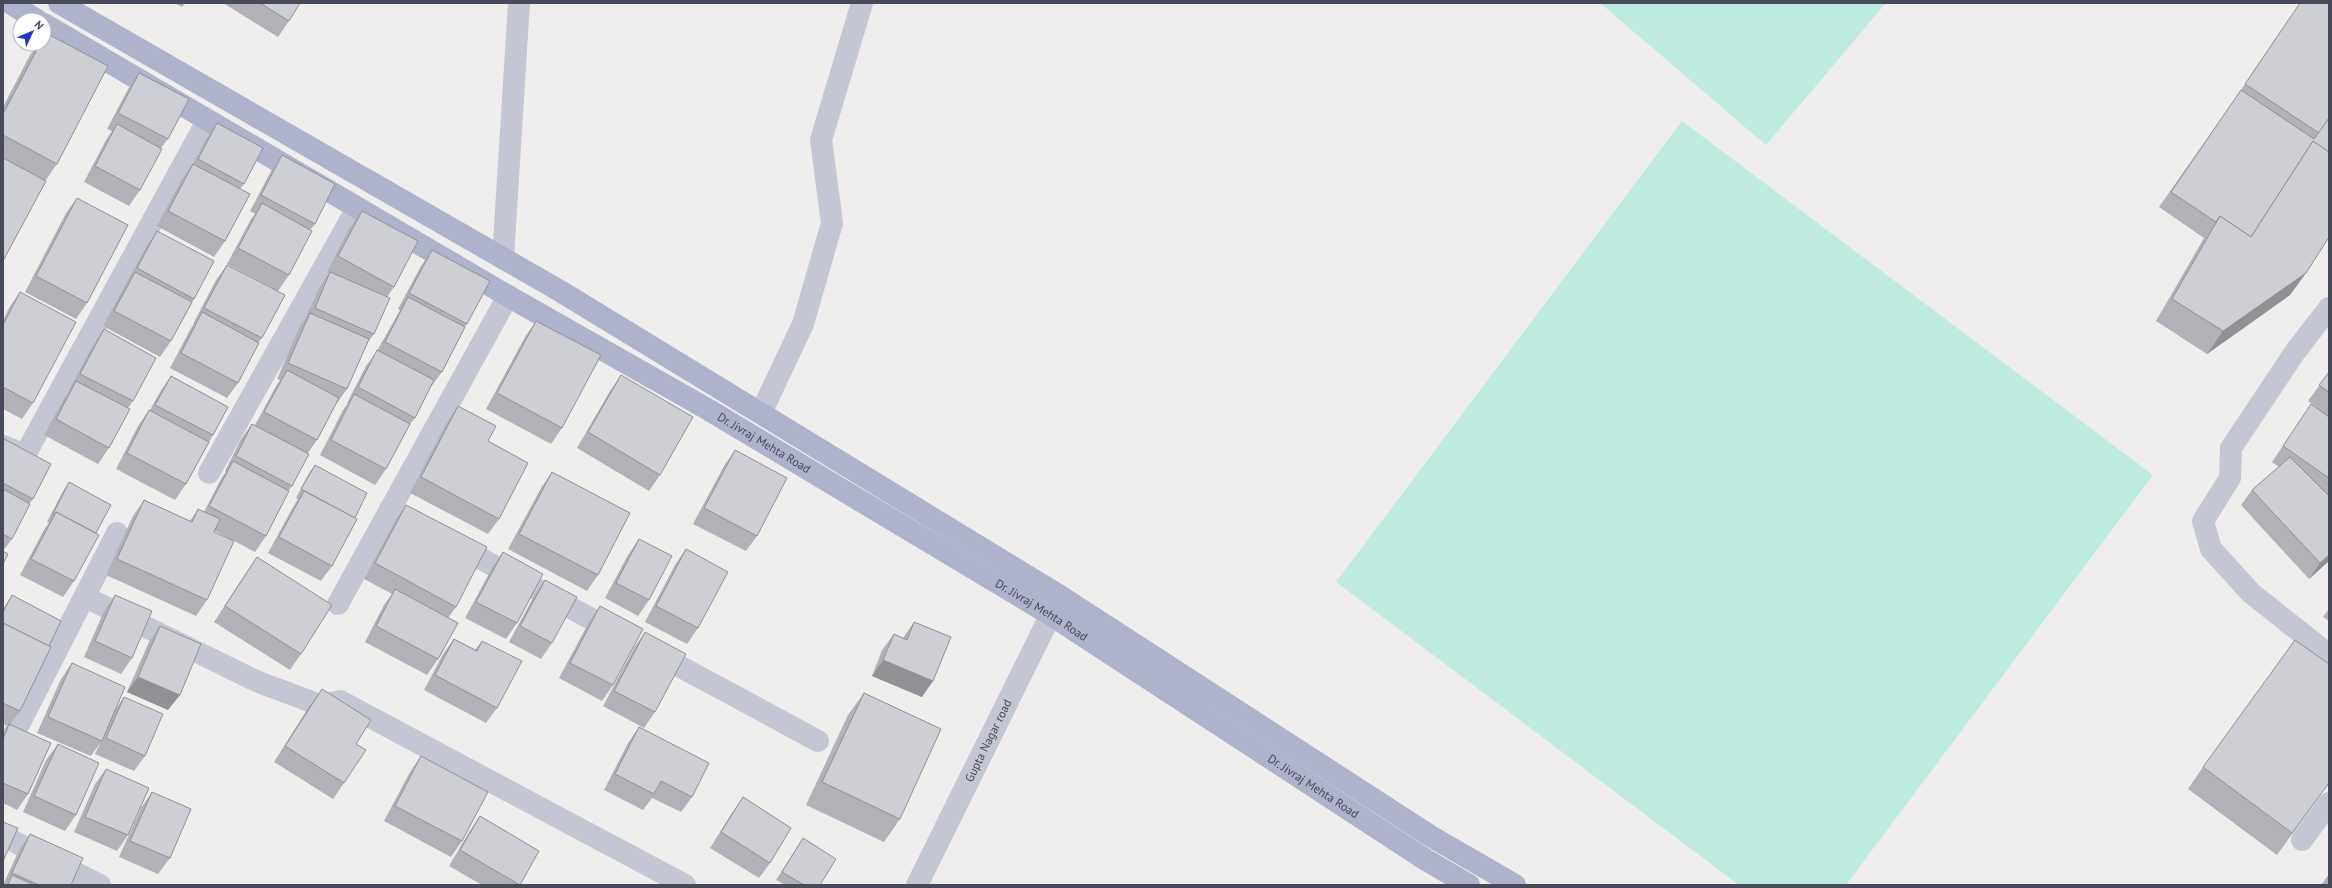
<svg xmlns="http://www.w3.org/2000/svg" width="2332" height="888" viewBox="0 0 2332 888" font-family="'PT Sans',sans-serif">
	<rect width="100%" height="100%" fill="#f0eeed"/>
	<g fill="#beebe0">
		<polygon points="1600,3 1886,3 1766,145"/>
		<polygon points="1682,121 2153,475 1846,885 1739,885 1336,582"/>
	</g>
	<g fill="none" stroke-linecap="round" stroke-linejoin="round">
		<g stroke="#c4c7d3" stroke-width="22">
			<polyline points="503,258 519,3"/>
			<polyline points="2329,308 2295,352 2231,448 2230,478 2203,521 2211,549 2251,593 2329,655"/>
			<polyline points="761,413 803,324 832,223 821,140 862,3"/>
			<polyline points="3,446 25,455 207,121"/>
			<polyline points="209,473 357,208"/>
			<polyline points="390,509 426,529"/>
			<polyline points="454,544 617,633"/>
			<polyline points="85,597 256,681 320,705 340,701 685,885"/>
			<polyline points="338,604 508,296"/>
			<polyline points="653,652 818,741"/>
			<polyline points="13,736 117,533"/>
			<polyline points="3,836 100,885"/>
			<polyline points="2302,840 2329,803"/>
			<path id="s1" d="M917,885L1059,598"/>
		</g>
		<g stroke="#aeb2ca" stroke-width="22">
			<polyline points="10,3 37,20"/>
			<polyline points="59,3 560,291 1060,596 1432,837 1515,885"/>
			<path id="s2" d="M44,24L508,296L709,410L1051,615L1426,860L1469,885"/>
		</g>
	</g>
	<g fill="#b1b1b7">
		<polygon points="174,3 185,3 182,7"/>
		<polygon points="223,3 300,3 289,21 278,37"/>
		<polygon points="2300,3 2329,3 2329,237 2306,273 2290,295 2207,354 2156,321 2204,238 2159,207 2230,106"/>
		<polygon points="46,33 57,164 45,181 3,261 3,107 30,55 38,44 44,44 44,35"/>
		<polygon points="139,73 168,139 161,148 140,190 129,206 84,182 106,140 112,131 107,129 128,89"/>
		<polygon points="217,123 244,184 240,189 225,241 214,257 157,226 182,179 193,164 206,139"/>
		<polygon points="282,155 315,224 310,230 289,275 278,291 227,264 251,219 255,214 250,211 271,171"/>
		<polygon points="77,198 87,303 76,319 25,292 66,213"/>
		<polygon points="362,211 394,287 387,297 374,334 366,345 347,389 336,404 317,440 308,453 292,486 288,491 266,536 255,552 215,531 214,532 207,600 196,616 106,575 133,516 144,500 190,521 198,509 204,512 222,477 226,472 225,471 241,439 252,424 255,425 276,386 280,380 277,379 299,328 306,317 319,288 329,273 327,272 350,227"/>
		<polygon points="157,231 194,299 171,341 160,357 103,326 146,247"/>
		<polygon points="432,250 467,324 465,327 442,372 430,388 415,418 410,424 386,469 375,485 320,455 343,410 348,403 347,403 366,366 377,351 400,310 398,309 421,266"/>
		<polygon points="227,265 262,338 258,343 238,383 227,398 170,368 191,328 194,324 193,324 216,280"/>
		<polygon points="20,292 33,403 22,419 3,409 3,320 9,308"/>
		<polygon points="536,321 562,428 551,444 486,409 525,337"/>
		<polygon points="104,329 133,401 128,408 109,448 98,464 44,435 65,397 70,390 69,390 93,345"/>
		<polygon points="2329,372 2329,561 2309,579 2241,505 2252,490 2279,467 2272,462 2311,404 2326,415 2308,401"/>
		<polygon points="621,375 660,475 649,491 577,448 610,391"/>
		<polygon points="171,376 213,435 208,444 186,484 175,500 116,469 138,426 149,410 150,410 160,392"/>
		<polygon points="458,406 488,441 499,519 488,534 410,493 447,422"/>
		<polygon points="3,440 33,499 30,503 12,539 3,551"/>
		<polygon points="735,450 757,536 746,551 693,524 724,466"/>
		<polygon points="315,465 355,518 332,566 321,581 268,553 293,507 298,499 296,498 309,473"/>
		<polygon points="552,472 598,575 587,591 508,549 541,488"/>
		<polygon points="69,482 96,533 74,581 63,597 20,575 45,528 49,523 47,522 63,491"/>
		<polygon points="406,505 456,607 448,618 438,659 427,675 365,642 384,605 392,594 364,579 395,521"/>
		<polygon points="639,539 649,600 638,616 605,598 628,555"/>
		<polygon points="686,549 698,628 687,644 645,622 675,565"/>
		<polygon points="503,552 517,623 506,639 465,618 492,568"/>
		<polygon points="257,557 301,654 290,670 214,622 246,573"/>
		<polygon points="545,580 552,643 541,659 509,642 534,596"/>
		<polygon points="12,595 49,646 20,711 10,724 28,794 17,810 3,803 3,733 8,726 3,724 3,609"/>
		<polygon points="115,595 132,658 121,674 84,657 104,611"/>
		<polygon points="600,606 613,685 602,701 559,678 589,622"/>
		<polygon points="2329,609 2329,621 2323,617"/>
		<polygon points="914,622 922,697 872,676 882,650 894,634 903,638"/>
		<polygon points="160,626 168,710 127,692 149,642"/>
		<polygon points="645,632 655,712 644,728 603,706 634,648"/>
		<polygon points="454,639 475,650 482,641 497,708 486,723 424,690 443,654"/>
		<polygon points="72,663 115,710 124,697 145,756 134,771 95,754 100,743 91,756 37,733 61,679"/>
		<polygon points="322,689 356,744 344,783 333,799 274,762 310,705"/>
		<polygon points="864,693 900,819 884,842 806,805 848,715"/>
		<polygon points="639,727 692,797 681,812 652,798 643,810 604,790 628,743"/>
		<polygon points="58,744 76,815 65,831 23,812 46,760"/>
		<polygon points="421,756 462,841 451,857 384,821 410,772"/>
		<polygon points="2329,759 2329,783 2277,855 2188,789 2203,767"/>
		<polygon points="106,769 128,835 117,851 74,832 95,784"/>
		<polygon points="152,792 170,858 158,874 119,857 141,808"/>
		<polygon points="743,797 770,863 759,878 710,848 732,813"/>
		<polygon points="480,816 539,851 519,885 482,885 449,866 469,832"/>
		<polygon points="30,834 71,885 3,885 19,850"/>
		<polygon points="803,838 820,885 785,885 776,880"/>
		<polygon points="2329,874 2329,885 2323,885 2322,884"/>
	</g>
	<g fill="#909095">
		<polygon points="2306,273 2290,295 2207,354 2223,331"/>
		<polygon points="2329,555 2329,561 2309,579 2320,563"/>
		<polygon points="883,660 933,681 922,697 872,676"/>
		<polygon points="138,677 180,695 168,710 127,692"/>
	</g>
	<g fill="#ceced5" stroke="#909095">
		<polygon points="260,3 300,3 289,21"/>
		<polygon points="2300,3 2327,3 2329,4 2329,118 2319,133 2245,84"/>
		<polygon points="46,33 108,66 57,164 3,135 3,114 40,44 44,44 44,36"/>
		<polygon points="139,73 189,99 168,139 118,113"/>
		<polygon points="2241,90 2314,139 2329,118 2329,152 2313,141 2251,237 2220,216 2216,222 2171,192"/>
		<polygon points="217,123 263,148 244,184 198,159"/>
		<polygon points="117,124 162,149 140,190 95,166"/>
		<polygon points="2313,141 2329,152 2329,237 2306,273 2223,331 2172,299 2220,216 2251,237"/>
		<polygon points="282,155 335,184 315,224 261,195"/>
		<polygon points="3,158 46,181 3,261"/>
		<polygon points="193,164 250,194 225,241 168,211"/>
		<polygon points="77,198 128,225 87,303 36,276"/>
		<polygon points="262,203 312,231 289,275 238,248"/>
		<polygon points="362,211 418,241 394,287 338,256"/>
		<polygon points="157,231 214,261 194,299 137,268"/>
		<polygon points="432,250 490,281 467,324 409,293"/>
		<polygon points="227,265 285,295 262,338 204,308"/>
		<polygon points="135,272 192,302 171,341 114,311"/>
		<polygon points="330,272 390,298 374,334 315,308"/>
		<polygon points="20,292 76,322 33,403 3,387 3,325"/>
		<polygon points="408,297 465,327 442,372 385,342"/>
		<polygon points="202,312 259,343 238,383 181,353"/>
		<polygon points="310,313 369,339 347,389 288,363"/>
		<polygon points="536,321 601,355 562,428 497,393"/>
		<polygon points="104,329 156,358 133,401 80,374"/>
		<polygon points="377,350 434,380 415,418 358,387"/>
		<polygon points="287,370 339,398 317,440 264,412"/>
		<polygon points="2329,372 2329,392 2319,385"/>
		<polygon points="621,375 693,417 660,475 588,432"/>
		<polygon points="171,376 228,407 213,435 155,405"/>
		<polygon points="76,381 130,409 109,448 56,419"/>
		<polygon points="354,394 410,424 386,469 331,440"/>
		<polygon points="2311,404 2329,417 2329,478 2283,446"/>
		<polygon points="458,406 496,426 488,441 528,463 499,519 421,477"/>
		<polygon points="149,410 209,442 186,484 127,453"/>
		<polygon points="252,424 309,454 292,486 236,456"/>
		<polygon points="4,439 51,464 33,499 3,483 3,441"/>
		<polygon points="735,450 787,478 757,536 704,508"/>
		<polygon points="2290,457 2329,496 2329,555 2320,563 2252,490"/>
		<polygon points="233,461 289,491 266,536 209,506"/>
		<polygon points="315,465 367,493 355,518 301,489"/>
		<polygon points="552,472 630,513 598,575 519,534"/>
		<polygon points="69,482 111,505 96,533 56,512 55,515 53,514"/>
		<polygon points="3,489 30,504 12,539 3,534"/>
		<polygon points="304,491 357,519 332,566 279,537"/>
		<polygon points="144,500 192,522 198,509 220,519 214,532 234,541 207,600 117,559"/>
		<polygon points="406,505 487,547 456,607 375,563"/>
		<polygon points="56,512 99,535 74,581 31,559"/>
		<polygon points="639,539 672,556 649,600 616,583"/>
		<polygon points="686,549 728,572 698,628 656,606"/>
		<polygon points="3,551 8,554 3,564"/>
		<polygon points="503,552 543,574 517,623 476,602"/>
		<polygon points="257,557 332,605 301,654 225,606"/>
		<polygon points="545,580 577,597 552,643 520,626"/>
		<polygon points="395,589 458,623 438,659 376,626"/>
		<polygon points="12,595 61,621 49,646 3,623 3,612"/>
		<polygon points="115,595 152,611 132,658 95,641"/>
		<polygon points="600,606 643,629 613,685 570,663"/>
		<polygon points="914,622 951,637 933,681 883,660 894,634 907,640"/>
		<polygon points="3,623 51,647 20,711 3,703"/>
		<polygon points="160,626 201,644 180,695 138,677"/>
		<polygon points="645,632 686,654 655,712 614,691"/>
		<polygon points="454,639 477,651 482,641 522,661 497,708 435,675"/>
		<polygon points="2295,640 2329,664 2329,783 2292,833 2203,767"/>
		<polygon points="72,663 125,687 102,741 48,717"/>
		<polygon points="322,689 371,720 356,744 366,750 344,783 285,746"/>
		<polygon points="864,693 941,729 900,819 822,782"/>
		<polygon points="124,697 163,714 145,756 106,738"/>
		<polygon points="9,724 51,743 28,794 3,783 3,739"/>
		<polygon points="639,727 709,763 692,797 661,781 654,794 615,774"/>
		<polygon points="58,744 99,763 76,815 34,796"/>
		<polygon points="421,756 488,792 462,841 395,806"/>
		<polygon points="106,769 149,788 128,835 85,817"/>
		<polygon points="152,792 191,809 170,858 130,841"/>
		<polygon points="743,797 791,828 770,863 721,832"/>
		<polygon points="480,816 539,851 520,885 460,850"/>
		<polygon points="3,822 18,828 3,861"/>
		<polygon points="30,834 83,858 71,885 39,885 12,873"/>
		<polygon points="803,838 836,859 820,885 804,885 782,872"/>
		<polygon points="12,875 34,885 8,885"/>
	</g>
	<g text-anchor="middle" stroke-width="3" stroke-linejoin="round" paint-order="stroke">
		<g font-size="12" fill="#474a59" stroke="#fff">
			<text dy="4" stroke="none"><textPath href="#s2" startOffset="833">Dr. Jivraj Mehta Road</textPath></text>
			<text dy="4" stroke="none"><textPath href="#s2" startOffset="1157">Dr. Jivraj Mehta Road</textPath></text>
			<text dy="4" stroke="none"><textPath href="#s1" startOffset="161">Gupta Nagar road</textPath></text>
			<text dy="4" stroke="none"><textPath href="#s2" startOffset="1481">Dr. Jivraj Mehta Road</textPath></text>
		</g>
	</g>
	<rect width="2332" height="888" fill="none" stroke="#474a59" stroke-width="8"/>
	<g transform="translate(32 32) rotate(46)"><circle r="19" fill="#ffffff" stroke="#b5b7bd"/>
	<path d="M0-3L7 15L0 10L-7 15Z" fill="#2532d1"/>
	<text y="-6" font-size="11" font-weight="bold" text-anchor="middle" fill="#474a59">N</text>
	</g>
</svg>
